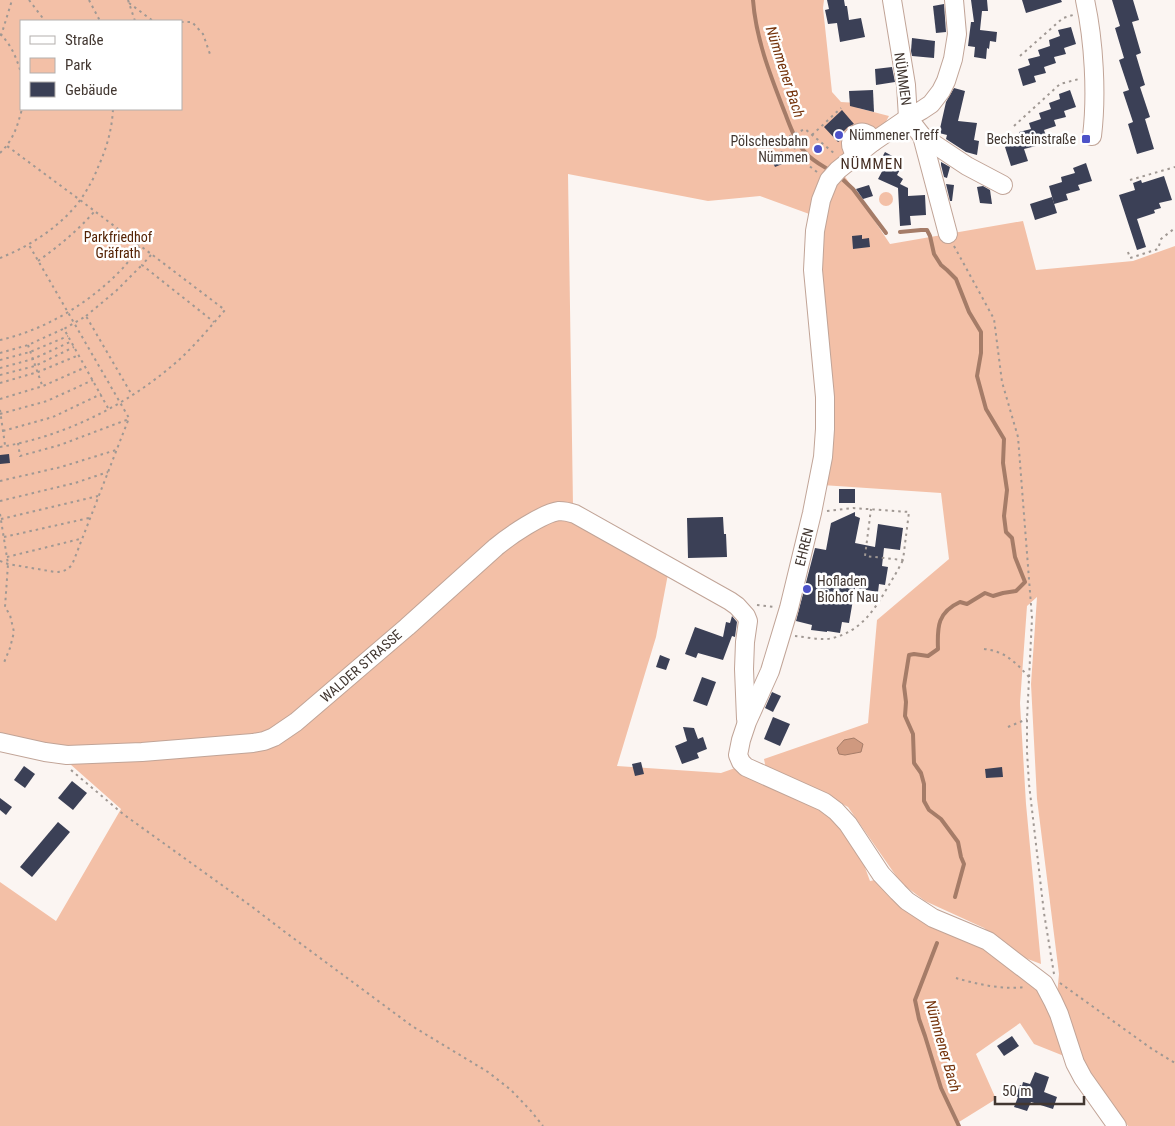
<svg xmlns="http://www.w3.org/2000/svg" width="1175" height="1126" viewBox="0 0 1175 1126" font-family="'Roboto Condensed',sans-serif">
	<rect width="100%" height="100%" fill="#fbf5f2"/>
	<g fill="#f3c0a7" fill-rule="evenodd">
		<path d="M0,0H824L823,8L832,92L841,102L858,103V108L889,116L882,129L812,215L760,196L708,201L568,174L573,506L556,505L415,612L269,736L97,751L0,739ZM21,21H181V109H21Z"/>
		<polygon points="844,175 890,244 1023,221 1036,270 1133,261 1175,246 1175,1126 1128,1126 1082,1063 1057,995 1059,974 1037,799 1031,684 1037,597 1027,606 1020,703 1026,804 1041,964 1017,955 984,928 925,901 901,883 848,807 787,776 766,769 764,759 868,723 877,620 949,559 941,493 822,485 818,256 824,206 837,181"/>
		<circle cx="886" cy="199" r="7"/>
		<polygon points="568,517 668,574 656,637 617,766 721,773 738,767 825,809 847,833 863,862 870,881 875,880 995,951 1029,980 1047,999 1069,1058 1034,1044 1020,1023 976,1054 996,1099 959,1122 960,1126 0,1126 0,882 56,921 121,809 70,764 69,760 262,748 487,561 552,518"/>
	</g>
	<polygon fill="#cf997f" stroke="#a57c68" points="854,738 863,744 861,752 845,755 839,754 837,748 844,740"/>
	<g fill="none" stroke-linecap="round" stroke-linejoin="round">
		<g stroke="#a57c68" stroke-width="4">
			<path d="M753,0C756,40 771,77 785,113C790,126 795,141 804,151C811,160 821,165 831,171"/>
			<polyline points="839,176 853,189 886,233"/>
			<path d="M900,232L921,230H927L930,236L934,254L941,265L947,270L956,279L969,312L981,332V353L977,376L986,409L1004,439L1003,463L1007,490L1004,516L1006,532L1012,538L1015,557L1025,582L1016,591L1003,593L993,596L985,593L967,604L960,602C938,612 937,626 938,649L928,656L914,654L909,655L904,686L906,702L905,716L913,734L914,763L921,773L924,784V801L929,810L941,819L958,842L961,857L964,864L955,897"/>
			<polyline points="937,943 915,1000 919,1019 925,1036 941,1088 959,1126"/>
		</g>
	</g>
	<g fill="#3b4056">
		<polygon points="827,0 844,0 845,6 847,6 849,20 861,18 865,37 840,42 837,23 828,24 825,10 829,9"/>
		<polygon points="971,0 987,0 988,11 982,11 980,30 997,32 996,42 990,41 989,49 987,48 986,59 974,57 975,47 968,46 971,22 974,22"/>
		<polygon points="1022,0 1061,0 1062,2 1026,13"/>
		<polygon points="1112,0 1133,0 1139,20 1132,22 1141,53 1136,55 1145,85 1140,87 1150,117 1145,119 1154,149 1137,154 1128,124 1133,122 1123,92 1129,90 1119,60 1124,58 1115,28 1120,26"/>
		<polygon points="944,4 946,32 936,33 933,6"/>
		<polygon points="1071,27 1076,44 1064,48 1066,54 1054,57 1056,63 1044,67 1046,73 1034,76 1036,82 1023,86 1018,69 1030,65 1028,59 1040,56 1038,50 1050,46 1049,40 1060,36 1058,30"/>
		<polygon points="912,38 935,41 934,58 912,56 911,51"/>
		<polygon points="892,67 895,82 876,85 875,69"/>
		<polygon points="954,88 965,91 958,121 977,123 974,140 979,141 977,155 966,152 946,139 947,135 939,133 946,102"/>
		<polygon points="873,90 874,112 850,106 849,91"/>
		<polygon points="1070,90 1076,107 1064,111 1066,117 1054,120 1056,126 1044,130 1046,136 1034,140 1036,146 1024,149 1028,161 1011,166 1005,147 1010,145 1009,141 1020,138 1019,132 1031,129 1029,123 1041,119 1039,113 1051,109 1049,103 1060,99 1059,94"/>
		<polygon points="842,110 854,124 848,127 844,131 841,140 838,142 824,127"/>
		<polygon points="782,151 787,162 775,167 770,156"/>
		<polygon points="885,152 896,158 894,162 902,166 897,175 903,179 900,184 908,188 908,196 925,195 926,215 910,216 911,225 900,226 898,188 878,179 886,164 880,161"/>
		<polygon points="941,162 950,167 947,178 944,177 941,165"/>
		<polygon points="1086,163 1092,181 1078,185 1080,190 1066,194 1068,200 1054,204 1049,186 1062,182 1061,177 1075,173 1073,168"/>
		<polygon points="1164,176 1172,200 1159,203 1161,208 1154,210 1155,213 1137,219 1146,247 1137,250 1119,195 1135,190 1133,183 1141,180 1142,183"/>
		<polygon points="946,184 954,185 952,201 950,201"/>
		<polygon points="869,185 873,196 863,199 856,189"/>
		<polygon points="983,186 990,190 992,204 980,203 977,187"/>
		<polygon points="1052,197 1057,213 1035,220 1030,204"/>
		<polygon points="862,235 862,239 869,238 870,247 853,249 852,236"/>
		<polygon points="9,454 10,463 0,464 0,455"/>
		<rect x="839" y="489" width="16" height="14"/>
		<polygon points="855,512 855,516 860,518 855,543 875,547 878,524 903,528 900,550 884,548 882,566 888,567 885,585 879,584 878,592 855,588 849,623 842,622 840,633 827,631 827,632 811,630 812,625 796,621 815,548 826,550 831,523"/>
		<polygon points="723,517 724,534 726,534 727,557 688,558 687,518"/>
		<polygon points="732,616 737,622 735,637 732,636 723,660 698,653 696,658 685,654 695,627 723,637 726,622 730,623"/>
		<polygon points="660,655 670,659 666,670 656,667"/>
		<polygon points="702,677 716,682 707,706 693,701"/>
		<polygon points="772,692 781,696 773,712 765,708"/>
		<polygon points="773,717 790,724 780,746 764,739"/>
		<polygon points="683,727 694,728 698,739 703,737 707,749 697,753 699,758 682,764 675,746 687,741"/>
		<polygon points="641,762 644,774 635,776 632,764"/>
		<polygon points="24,766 35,774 25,788 14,780"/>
		<polygon points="1002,767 1003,777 986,778 985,769"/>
		<polygon points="72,781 87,793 73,810 58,798"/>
		<polygon points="0,798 12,807 6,815 0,810"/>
		<polygon points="58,822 70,832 32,877 20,867"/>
		<polygon points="1012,1036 1019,1046 1004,1056 997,1046"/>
		<polygon points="1035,1072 1049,1077 1044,1092 1057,1097 1053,1109 1031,1102 1027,1111 1014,1107 1018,1097 1016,1096 1020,1085 1022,1086 1023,1082 1030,1084"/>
	</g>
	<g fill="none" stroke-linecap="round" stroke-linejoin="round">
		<g stroke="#c1a497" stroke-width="20">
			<g id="minor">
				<polyline points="892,0 906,85 908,118"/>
				<polyline points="954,0 957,34 953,59 946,81 941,91 931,104 922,110 908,118 873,142 838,170 829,180 821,200 815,231 813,270 825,397 825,429 823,457 812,513 789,608 770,671 747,722 741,740 738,755 741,762 746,767 824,802 836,811 848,824 881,874 898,892 907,901 933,918 988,941 1044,984 1053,1001 1059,1014 1075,1063 1083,1078 1117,1126"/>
				<path d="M1085,0C1094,41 1097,95 1092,136"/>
				<polyline points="908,118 922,136 967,166 1003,185"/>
				<polyline points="922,136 948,234"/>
				<path d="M857,154C839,140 866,121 873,142"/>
				<path d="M0,742L45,752L67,755L142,752L253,743L264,741L274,737L296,722L407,627L496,547C509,536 543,513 559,511C565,511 569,512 575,514L730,601L737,606L746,616L748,621L745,642L744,669L746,719"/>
			</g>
		</g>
		<g stroke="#a09893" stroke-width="2" stroke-dasharray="2.5 4" stroke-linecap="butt">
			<polyline points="29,0 45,21"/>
			<polyline points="89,0 100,21"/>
			<polyline points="128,0 135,21"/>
			<polyline points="129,3 153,21"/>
			<polyline points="181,22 192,22 203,34 211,57"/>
			<path d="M0,34C11,44 17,59 21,73"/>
			<polyline points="1,36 12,0"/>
			<polyline points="1020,56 1063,18 1073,15"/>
			<polyline points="1014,126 1060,84 1079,79"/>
			<polyline points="812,135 841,108"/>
			<path d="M0,153C14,139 17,127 22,109"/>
			<polyline points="817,172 798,157 790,136 805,129 835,154"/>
			<polyline points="1130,180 1175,167"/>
			<polyline points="954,246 994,319 1002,382 1018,437 1032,618 1027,719 1027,752 1029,784 1044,913 1054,974"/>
			<polyline points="1128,252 1130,258 1158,249 1161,239 1175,228"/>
			<polyline points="151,255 142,265 214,322"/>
			<path d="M0,258C35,244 71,220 89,186C93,180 96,172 99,165C107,147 112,129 113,109"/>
			<path d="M38,261C59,246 77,231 94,212"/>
			<polyline points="86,316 116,291 142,265"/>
			<path d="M0,340C45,330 89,303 120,271C128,263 134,254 140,246"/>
			<polyline points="28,345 42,385"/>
			<polyline points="0,353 28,345 63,329"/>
			<polyline points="0,360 30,352 68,336"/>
			<polyline points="0,368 33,359 70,342"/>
			<polyline points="0,375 35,366 74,347"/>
			<polyline points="0,383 38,372 79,355"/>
			<polyline points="0,399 43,386 86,367"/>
			<polyline points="108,408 64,329 86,316 132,395"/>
			<polyline points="0,410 5,445"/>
			<polyline points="0,414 47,401 93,380"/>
			<polyline points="3,431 53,417 101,394"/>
			<polyline points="18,443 20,456 60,445 129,419"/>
			<path d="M0,447C67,436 131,403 181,358C197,343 211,326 225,310L80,200L7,146"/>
			<polyline points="0,481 61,467 116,450"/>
			<polyline points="0,501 75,483 108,472"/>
			<polyline points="827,511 853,508 909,512 903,560 865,556 871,509"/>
			<polyline points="0,514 8,564 5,607 10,615 14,632 10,648 3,665"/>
			<polyline points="1,519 98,496"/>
			<polyline points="4,537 89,518"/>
			<polyline points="7,557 80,539"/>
			<path d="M0,561L8,564L55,572C62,572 66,571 72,565L129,418L29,245"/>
			<polyline points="757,605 774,607"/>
			<path d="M795,636C807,637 821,641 833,638C860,631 873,612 886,590C892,580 898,570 903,560"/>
			<path d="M984,649C1005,651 1015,662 1029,677"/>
			<polyline points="1008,727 1027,719"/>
			<polyline points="71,770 123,814 251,906 285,932 412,1026 488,1072 511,1090 531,1111 543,1126"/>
			<path d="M956,978C976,984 1003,990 1024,987"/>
			<polyline points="1060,983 1152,1049 1175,1063"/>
		</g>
		<use href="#minor" stroke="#fff" stroke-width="18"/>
	</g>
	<g fill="#4d52c8" stroke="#fff" stroke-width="2">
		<circle cx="839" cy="135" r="5"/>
		<rect x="1081" y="134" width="10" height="10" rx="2.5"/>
		<circle cx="818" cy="149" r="5"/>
		<circle cx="807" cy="589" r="5"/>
	</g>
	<g text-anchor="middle" stroke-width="5" stroke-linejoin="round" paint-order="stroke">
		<g font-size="14" fill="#423731" stroke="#fff">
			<text transform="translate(903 79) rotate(82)" y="5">NÜMMEN</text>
			<text transform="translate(804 547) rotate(-76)" y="5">EHREN</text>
			<text transform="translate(361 666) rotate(-41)" y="5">WALDER STRASSE</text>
		</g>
		<g font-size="14" fill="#423731" stroke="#fff" text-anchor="start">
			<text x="849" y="140">Nümmener Treff</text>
			<text x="1076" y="144" text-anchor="end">Bechsteinstraße</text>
			<text x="808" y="146" text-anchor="end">Pölschesbahn<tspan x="808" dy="16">Nümmen</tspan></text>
			<text x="817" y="586">Hofladen<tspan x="817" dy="16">Biohof Nau</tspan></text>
		</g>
		<g font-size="14" fill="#542204" stroke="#fff">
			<text x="118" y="242">Parkfriedhof<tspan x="118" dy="16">Gräfrath</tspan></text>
		</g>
		<g font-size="15" font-style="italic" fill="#75330b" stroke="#fff">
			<text transform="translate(785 72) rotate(72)" y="5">Nümmener Bach</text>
			<text transform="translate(943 1046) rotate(74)" y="5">Nümmener Bach</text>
		</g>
		<g font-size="15" letter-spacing="1" fill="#432c21" stroke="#fff">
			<text x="872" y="169">NÜMMEN</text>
		</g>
	</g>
	<rect x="20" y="20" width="162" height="90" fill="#ffffff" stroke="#b3afad"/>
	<rect x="30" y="36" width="25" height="8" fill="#ffffff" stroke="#b3afad"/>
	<text x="65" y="45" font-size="15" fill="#423731">Straße</text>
	<rect x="30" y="58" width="25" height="15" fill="#f3c0a7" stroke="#b3afad"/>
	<text x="65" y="70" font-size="15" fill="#423731">Park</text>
	<rect x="30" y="82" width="25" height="15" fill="#3b4056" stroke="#b3afad"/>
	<text x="65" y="95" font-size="15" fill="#423731">Gebäude</text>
	<path d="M995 1096v8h89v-8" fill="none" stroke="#423731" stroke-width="2.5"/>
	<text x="1002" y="1096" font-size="15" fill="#423731" stroke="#ffffff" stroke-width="4" paint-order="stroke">50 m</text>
</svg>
